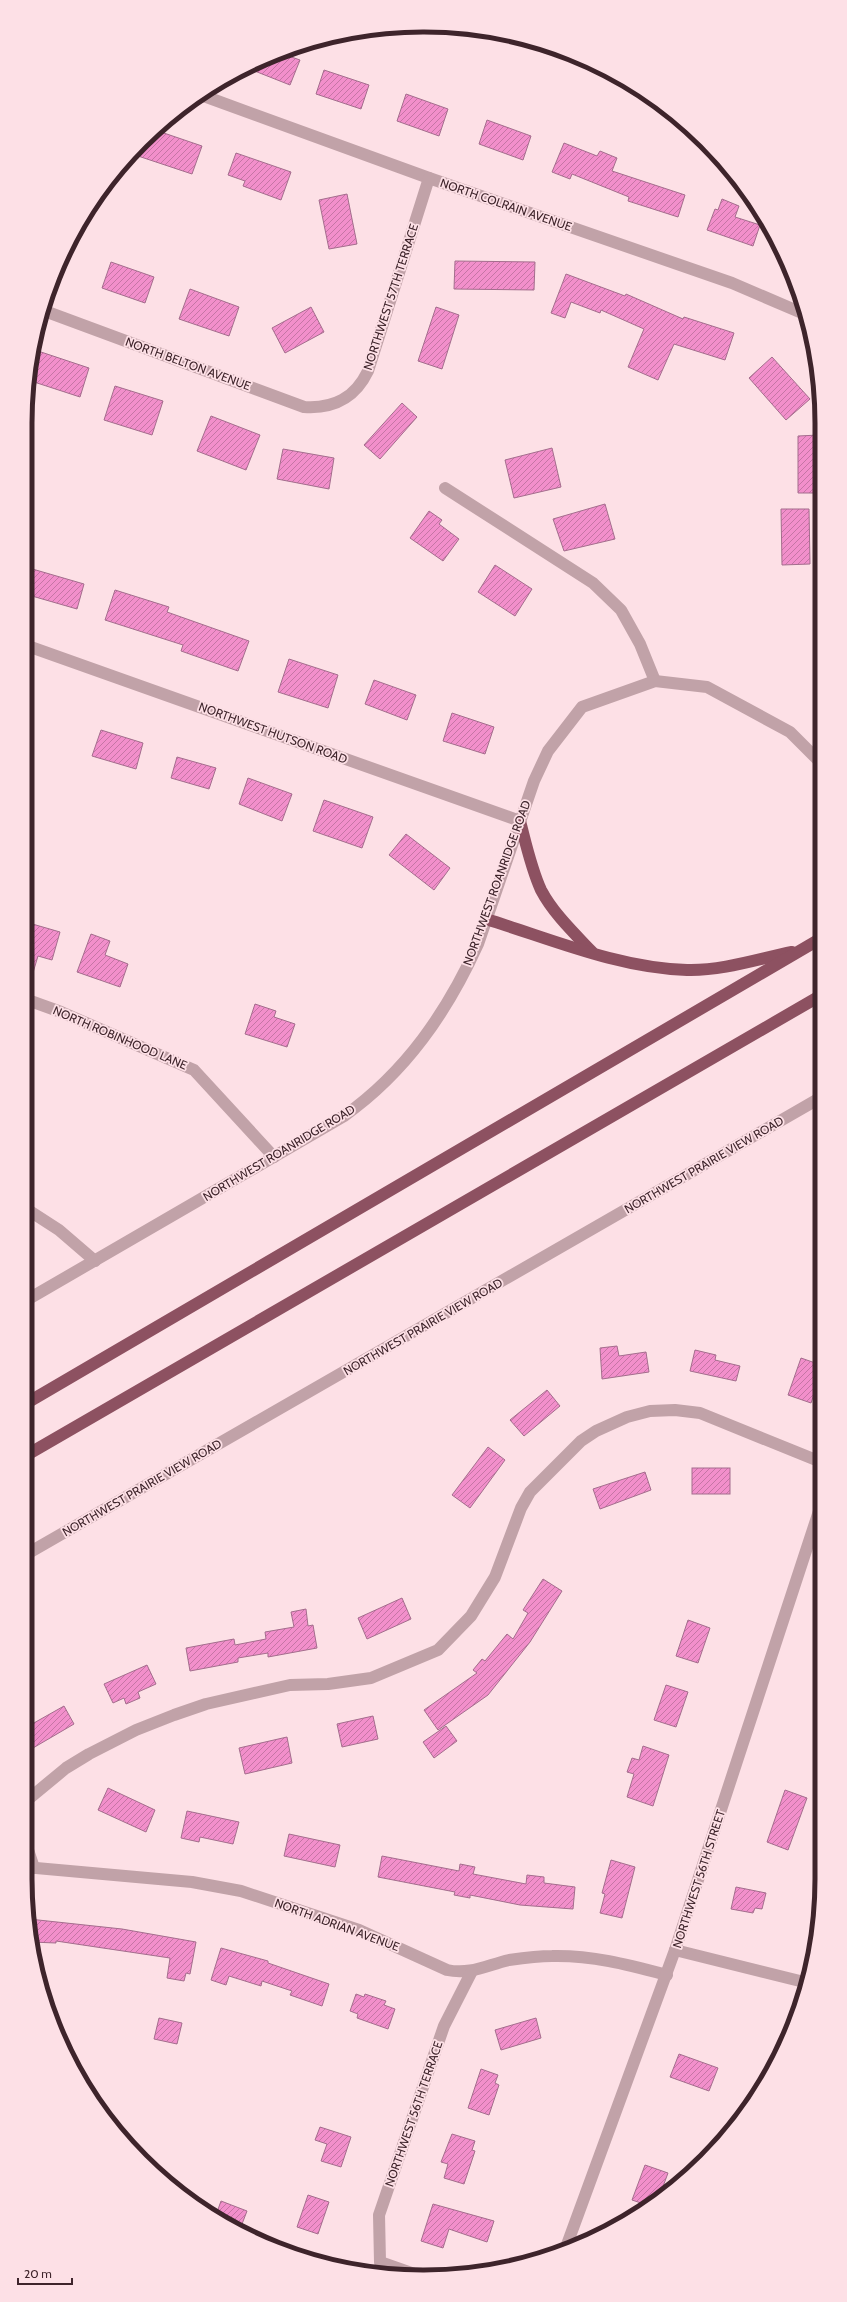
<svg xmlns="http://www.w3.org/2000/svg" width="847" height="2302" viewBox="0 0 847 2302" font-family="Cabin,sans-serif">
	<defs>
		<pattern id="building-hatch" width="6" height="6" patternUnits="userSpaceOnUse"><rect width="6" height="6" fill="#f28fcb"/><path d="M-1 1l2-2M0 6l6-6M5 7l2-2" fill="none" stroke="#c575a5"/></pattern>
	</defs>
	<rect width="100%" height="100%" fill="#fde0e6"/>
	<g fill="url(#building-hatch)" stroke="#a46d8d">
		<polygon points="280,53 300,60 290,85 247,68"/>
		<polygon points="324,70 369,85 361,109 316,94"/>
		<polygon points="406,94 448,109 439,136 397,121"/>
		<polygon points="487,120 531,136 523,160 479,144"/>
		<polygon points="155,130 202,146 192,174 138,156 142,144"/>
		<polygon points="564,143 597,156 600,151 617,158 612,171 685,195 678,217 628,201 629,197 572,174 570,179 552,172"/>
		<polygon points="236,153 291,172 281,200 243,186 245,181 228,175"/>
		<polygon points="347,194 357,244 329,249 319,200"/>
		<polygon points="722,199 739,206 735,217 760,225 753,246 707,230 715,209 718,210"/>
		<polygon points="455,261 535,262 534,290 454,289"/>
		<polygon points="111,262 154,277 145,303 102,288"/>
		<polygon points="566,274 625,296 626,294 683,319 684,317 734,333 725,360 674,344 658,380 628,367 644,329 601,310 600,313 571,302 565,318 551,313"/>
		<polygon points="190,289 239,307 229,336 179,319"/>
		<polygon points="311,307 324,332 285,353 272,328"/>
		<polygon points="436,307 459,315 442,369 418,361"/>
		<polygon points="35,350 89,368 80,397 31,381"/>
		<polygon points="772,357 810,399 786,420 749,378"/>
		<polygon points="115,386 163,401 152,435 104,420"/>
		<polygon points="402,403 417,417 380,459 364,445"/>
		<polygon points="211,416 260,435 246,470 197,451"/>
		<polygon points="819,435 819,493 798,493 798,436"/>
		<polygon points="552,448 561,487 514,498 505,460"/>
		<polygon points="283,449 334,458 329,489 277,479"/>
		<polygon points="605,504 615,539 564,551 553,519"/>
		<polygon points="781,509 809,509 810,564 782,565"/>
		<polygon points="429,511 442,520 439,524 459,539 443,561 410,538"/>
		<polygon points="495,565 532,589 515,616 478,592"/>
		<polygon points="29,568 84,584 77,609 25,594 25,584"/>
		<polygon points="115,590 169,607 167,612 249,641 238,671 181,651 183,645 105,620"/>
		<polygon points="289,659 338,675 328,708 278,692"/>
		<polygon points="374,680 416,695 407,720 365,704"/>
		<polygon points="452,713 494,727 485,754 443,741"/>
		<polygon points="101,730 143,743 136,769 92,756"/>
		<polygon points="177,757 216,768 209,789 171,778"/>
		<polygon points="248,778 292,794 282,821 239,804"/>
		<polygon points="324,800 373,817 362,848 313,831"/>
		<polygon points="406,834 450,868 434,890 389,855"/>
		<polygon points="29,923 60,932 52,960 38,956 29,986 25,986 25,936"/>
		<polygon points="91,934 110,941 105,955 128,964 120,987 77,972"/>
		<polygon points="255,1004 276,1011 274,1017 295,1024 287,1047 245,1034"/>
		<polygon points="617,1346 619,1356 646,1352 649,1372 602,1379 600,1348"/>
		<polygon points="695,1350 716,1355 715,1360 740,1366 736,1381 690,1371"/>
		<polygon points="801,1358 821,1365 821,1374 811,1403 788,1395"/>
		<polygon points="547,1390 560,1406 524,1436 510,1420"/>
		<polygon points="488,1447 505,1460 470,1508 452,1495"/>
		<rect x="692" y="1468" width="38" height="26"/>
		<polygon points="645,1472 651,1490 600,1509 593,1489"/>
		<polygon points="543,1579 562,1591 530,1642 488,1695 438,1730 424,1710 477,1673 473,1670 482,1659 485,1661 507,1634 513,1639 528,1613 523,1610"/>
		<polygon points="402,1598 411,1619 367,1639 358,1618"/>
		<polygon points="306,1609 308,1626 313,1625 317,1648 268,1657 268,1653 238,1658 238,1662 190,1671 186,1648 234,1639 235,1645 266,1639 265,1632 294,1627 291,1612"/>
		<polygon points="688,1620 710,1628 698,1663 676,1656"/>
		<polygon points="147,1665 156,1684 138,1692 140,1698 126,1704 124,1698 113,1703 104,1684"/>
		<polygon points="666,1685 688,1692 676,1727 654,1720"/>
		<polygon points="64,1706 74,1724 33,1748 25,1734 25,1728"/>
		<polygon points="373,1716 378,1739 342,1747 337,1724"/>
		<polygon points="446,1726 457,1741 434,1758 423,1742"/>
		<polygon points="287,1737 292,1763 245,1774 239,1748"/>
		<polygon points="643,1746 669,1755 653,1806 627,1797 634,1774 627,1772 632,1758 639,1760"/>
		<polygon points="108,1788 155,1810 146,1832 98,1810"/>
		<polygon points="785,1790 807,1798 788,1850 767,1842"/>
		<polygon points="187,1811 239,1822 233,1844 200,1837 199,1842 181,1838"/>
		<polygon points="289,1834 340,1845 335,1867 284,1856"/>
		<polygon points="382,1856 459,1871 460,1864 475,1867 473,1874 526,1884 527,1875 544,1877 544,1883 575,1887 573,1909 520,1905 470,1895 470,1898 454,1895 455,1892 378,1877"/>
		<polygon points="611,1860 635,1867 622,1918 600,1913 605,1894 602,1893"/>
		<polygon points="736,1887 766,1893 762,1909 755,1908 753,1913 731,1909"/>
		<polygon points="29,1919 122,1929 196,1942 190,1974 186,1973 184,1981 167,1978 170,1958 56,1941 56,1943 31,1942"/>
		<polygon points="221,1948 268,1961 268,1963 329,1984 322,2006 290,1995 292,1991 262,1981 261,1986 229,1976 226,1985 211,1980"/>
		<polygon points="356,1994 364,1997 365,1994 386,2001 384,2005 395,2009 388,2029 357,2018 358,2014 350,2011"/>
		<polygon points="159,2018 182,2023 177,2044 154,2039"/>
		<polygon points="536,2018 541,2038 501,2050 495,2030"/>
		<polygon points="679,2054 718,2068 709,2091 670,2077"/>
		<polygon points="481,2069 498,2075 495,2083 499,2085 489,2115 468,2108"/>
		<polygon points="320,2127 351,2137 341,2167 321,2161 327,2144 315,2140"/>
		<polygon points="452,2134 475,2141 472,2150 475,2151 464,2184 444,2178 448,2164 441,2162"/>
		<polygon points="645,2165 668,2173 658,2200 650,2206 632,2200"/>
		<polygon points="308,2195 329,2202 318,2234 297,2227"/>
		<polygon points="221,2201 247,2211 242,2224 216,2215"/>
		<polygon points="433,2204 494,2221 487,2242 449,2229 443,2248 421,2241"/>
	</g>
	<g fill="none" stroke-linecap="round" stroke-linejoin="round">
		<g stroke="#c1a2a8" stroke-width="12">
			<polyline points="201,95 429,178 732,283 802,313 808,320"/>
			<path d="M42,310L304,407C334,409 355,398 368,371L429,178"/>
			<polyline points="445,488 593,583 621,610 640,644 655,681"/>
			<polyline points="25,645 520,821"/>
			<polyline points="25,999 61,1012 194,1070 274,1157"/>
			<polyline points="25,1208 59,1230 95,1261"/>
			<path d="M25,1301L344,1116C406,1072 447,1012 478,944L534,781L548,751L582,707L655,681L707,687L790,732L819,761"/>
			<polyline points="25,1555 820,1098"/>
			<polyline points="25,1802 66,1768 89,1754 136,1730 174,1715 206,1704 290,1685 328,1684 371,1678 438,1650 471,1616 495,1577 521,1508 530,1492 581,1441 596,1431 627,1417 650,1411 675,1410 700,1413 821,1462"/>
			<polyline points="25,1841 34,1868"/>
			<path d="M25,1867L192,1882L241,1891L359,1930L447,1970C470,1975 487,1965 509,1960C523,1958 538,1956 552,1956C592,1955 629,1965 667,1975"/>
			<polyline points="675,1950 808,1983"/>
			<polyline points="565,2250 675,1950 821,1505"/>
			<polyline points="417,2275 380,2262 379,2215 444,2026 472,1971"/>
		</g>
		<g stroke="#8d5161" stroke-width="12">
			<path d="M520,821C526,844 531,868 541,890C553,913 574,933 592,952"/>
			<path d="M486,919C551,939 618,968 687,970C722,971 758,959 792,952"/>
			<polyline points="25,1404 820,939"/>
			<polyline points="25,1456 820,996"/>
		</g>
	</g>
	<g text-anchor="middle" stroke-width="3.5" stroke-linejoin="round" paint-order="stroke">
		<g font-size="12" fill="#3e242b" stroke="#fde0e6">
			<text transform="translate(506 205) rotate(19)" y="4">NORTH COLRAIN AVENUE</text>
			<text transform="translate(391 297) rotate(-72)" y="4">NORTHWEST 57TH TERRACE</text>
			<text transform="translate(188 364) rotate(20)" y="4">NORTH BELTON AVENUE</text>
			<text transform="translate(273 733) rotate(20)" y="4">NORTHWEST HUTSON ROAD</text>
			<text transform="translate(497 883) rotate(-70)" y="4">NORTHWEST ROANRIDGE ROAD</text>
			<text transform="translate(120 1038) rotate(23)" y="4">NORTH ROBINHOOD LANE</text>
			<text transform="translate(279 1153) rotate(-31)" y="4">NORTHWEST ROANRIDGE ROAD</text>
			<text transform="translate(704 1165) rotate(-30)" y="4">NORTHWEST PRAIRIE VIEW ROAD</text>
			<text transform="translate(423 1327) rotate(-30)" y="4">NORTHWEST PRAIRIE VIEW ROAD</text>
			<text transform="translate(142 1488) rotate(-30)" y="4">NORTHWEST PRAIRIE VIEW ROAD</text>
			<text transform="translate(699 1879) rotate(-72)" y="4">NORTHWEST 56TH STREET</text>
			<text transform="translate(337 1925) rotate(20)" y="4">NORTH ADRIAN AVENUE</text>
			<text transform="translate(414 2114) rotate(-71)" y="4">NORTHWEST 56TH TERRACE</text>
		</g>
	</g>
	<path d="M0 0H847V2302H0ZM423 32H424A391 391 0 0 1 815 423V1879A391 391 0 0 1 424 2270H423A391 391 0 0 1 32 1879V423A391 391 0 0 1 423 32Z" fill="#fde0e6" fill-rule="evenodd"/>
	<path fill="none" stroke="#3e242b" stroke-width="5" d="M423 32H424A391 391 0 0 1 815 423V1879A391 391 0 0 1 424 2270H423A391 391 0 0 1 32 1879V423A391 391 0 0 1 423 32Z"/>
	<path d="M18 2278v6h54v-6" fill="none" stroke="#3e242b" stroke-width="2"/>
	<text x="24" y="2278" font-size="12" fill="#3e242b" stroke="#fde0e6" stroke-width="3" paint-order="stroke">20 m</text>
</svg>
